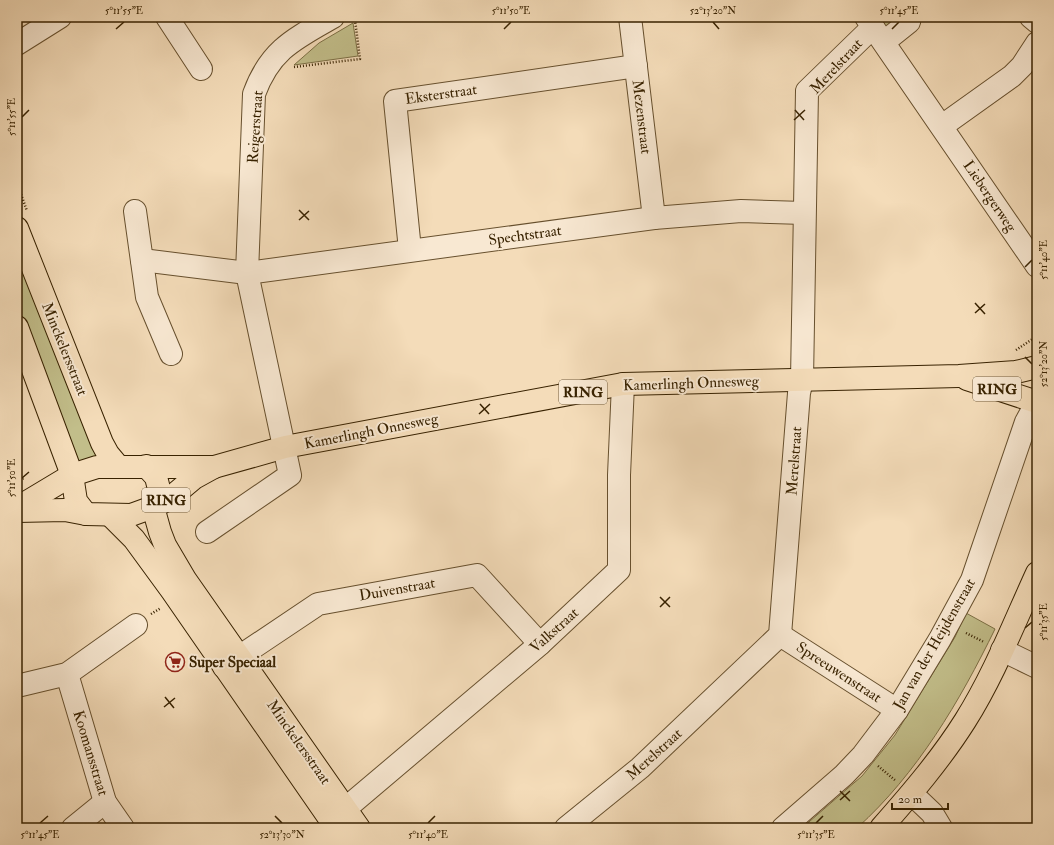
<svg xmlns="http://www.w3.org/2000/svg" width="1054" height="845" viewBox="0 0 1054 845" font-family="'IM FELL Double Pica',serif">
	<rect width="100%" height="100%" fill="#f4dcb9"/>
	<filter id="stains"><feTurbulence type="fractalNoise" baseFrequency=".005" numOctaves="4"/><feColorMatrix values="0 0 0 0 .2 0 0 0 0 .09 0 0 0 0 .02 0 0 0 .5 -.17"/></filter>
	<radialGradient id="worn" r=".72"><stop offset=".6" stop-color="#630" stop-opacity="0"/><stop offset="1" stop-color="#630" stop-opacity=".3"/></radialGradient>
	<g fill="#c2be8a" stroke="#7d7045">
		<polygon points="875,17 902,17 883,29"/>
		<polygon points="353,23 358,56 294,65 319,43"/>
		<polygon points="17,248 99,459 77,462 17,304"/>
		<path d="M966,613L995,629C960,701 917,774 857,828H802L862,776L895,735L955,637Z"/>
	</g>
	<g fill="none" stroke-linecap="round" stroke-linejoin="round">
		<g stroke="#67502e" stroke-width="24">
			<g id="minor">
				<polyline points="167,17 201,69"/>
				<polyline points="630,17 654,218"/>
				<polyline points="866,17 1037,266"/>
				<polyline points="1031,17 1037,22"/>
				<polyline points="884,42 909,22 910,17"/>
				<polyline points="17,44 60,17"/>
				<polyline points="942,126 1012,76 1022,66 1037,43"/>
				<polyline points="135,211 147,297 171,354"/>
				<polyline points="410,250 395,101 636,66"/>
				<polyline points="142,260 247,273 654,218 741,211 804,213"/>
				<path d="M207,532L290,475L247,273L254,94C270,50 294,39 333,17"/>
				<polyline points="780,635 897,710"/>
				<polyline points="1002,650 1037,667"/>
				<polyline points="224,667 318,604 477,575 540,644"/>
				<polyline points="67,674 105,802 123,828"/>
				<polyline points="17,686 67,674 136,625"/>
				<polyline points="912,794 932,813 941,828"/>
				<polyline points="345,809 540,644 619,570 619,475 623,384"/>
				<polyline points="73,828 105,802"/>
				<polyline points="566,828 640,768 780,635 799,393 802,380 807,91 873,27"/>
				<polyline points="783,828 844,775 863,755 897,710 940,639 972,580 1026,422 1037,402"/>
			</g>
		</g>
		<g stroke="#382200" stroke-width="24">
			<g id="major">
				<polyline points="17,228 102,443 108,454 118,466"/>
				<polyline points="17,327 72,475 76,501 86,514"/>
				<polyline points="967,379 1037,402"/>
				<polyline points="146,466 156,477 159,489 153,507 160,532 165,545 185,579 359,828"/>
				<polyline points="17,508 72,475 97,467 214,467"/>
				<polyline points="17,511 65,510 86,514 131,515 153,507 169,499 194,478 214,467 285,447 623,384 959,376 1016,372 1037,367"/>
				<polyline points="111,516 134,539 172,591 336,828"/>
				<path d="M881,828C911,794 941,759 965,721C994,675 1014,623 1037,573"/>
			</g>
		</g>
		<g stroke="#382200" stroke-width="2.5" stroke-dasharray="1 2" stroke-linecap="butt">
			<polyline points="294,67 360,59 355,20 353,17"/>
			<polyline points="17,183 27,211"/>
			<polyline points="1016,350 1037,336"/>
			<polyline points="17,481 24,478"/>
			<polyline points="151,614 161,608"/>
			<polyline points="966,633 984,642"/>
			<polyline points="878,766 896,781"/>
		</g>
		<use href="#minor" stroke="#f8e8d2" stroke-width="22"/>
		<use href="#major" stroke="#f4dcb9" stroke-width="22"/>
	</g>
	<path fill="none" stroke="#382200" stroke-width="1.5" d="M713,22L719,29M116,29L124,22M504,29L511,22M892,29L899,22M795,110L804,120M22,117L29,110M794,120L805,110M299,210L309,220M299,220L309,211M1025,267L1032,260M975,303L985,314M975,313L985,304M1025,357L1032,364M480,404L489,414M479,414L490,404M22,478L29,472M660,597L670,607M660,607L670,597M1025,628L1032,622M165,697L174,708M164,707L175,698M840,791L850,801M840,800L850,791M275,816L282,823M40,823L48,816M428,823L435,816M816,823L823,816"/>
	<defs>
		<g id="supermarket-ring" transform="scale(1)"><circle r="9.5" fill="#f8e8d2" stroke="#8f2418" stroke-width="1.5"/><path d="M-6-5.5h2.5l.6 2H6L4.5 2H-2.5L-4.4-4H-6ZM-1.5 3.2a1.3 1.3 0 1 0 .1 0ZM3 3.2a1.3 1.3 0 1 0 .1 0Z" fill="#8f2418"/></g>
	</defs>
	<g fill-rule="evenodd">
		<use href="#supermarket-ring" x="175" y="662"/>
	</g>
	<g text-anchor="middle" stroke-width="4" stroke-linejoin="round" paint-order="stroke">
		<g fill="#f8e8d2" stroke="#725d3f" stroke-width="1">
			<rect x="973" y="377" width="48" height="24" rx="3"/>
			<rect x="559" y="380" width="48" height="24" rx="3"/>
			<rect x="142" y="488" width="48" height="24" rx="3"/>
		</g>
		<g font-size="14" font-weight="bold" fill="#382200">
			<text x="997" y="394">RING</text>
			<text x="583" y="397">RING</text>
			<text x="166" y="505">RING</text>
		</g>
		<g font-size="15" fill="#382200" stroke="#f8e8d2">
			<text transform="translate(836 66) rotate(-47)" y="5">Merelstraat</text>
			<text transform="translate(441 94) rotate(-8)" y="5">Eksterstraat</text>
			<text transform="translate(642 117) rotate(83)" y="5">Mezenstraat</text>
			<text transform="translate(255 127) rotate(-86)" y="5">Reigerstraat</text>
			<text transform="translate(990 196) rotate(56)" y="5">Liebergerweg</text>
			<text transform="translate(525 235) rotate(-8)" y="5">Spechtstraat</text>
			<text transform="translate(65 349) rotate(68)" y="5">Minckelersstraat</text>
			<text transform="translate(691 383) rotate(-2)" y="5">Kamerlingh Onnesweg</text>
			<text transform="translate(371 431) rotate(-11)" y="5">Kamerlingh Onnesweg</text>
			<text transform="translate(794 461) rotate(-86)" y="5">Merelstraat</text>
			<text transform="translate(397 589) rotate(-10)" y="5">Duivenstraat</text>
			<text transform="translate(554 630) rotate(-42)" y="5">Valkstraat</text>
			<text transform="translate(934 644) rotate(-60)" y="5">Jan van der Heijdenstraat</text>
			<text transform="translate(839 672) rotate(33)" y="5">Spreeuwenstraat</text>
			<text transform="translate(299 742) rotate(55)" y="5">Minckelersstraat</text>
			<text transform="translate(91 753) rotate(73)" y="5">Koomansstraat</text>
			<text transform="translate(654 754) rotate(-42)" y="5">Merelstraat</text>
		</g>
		<g font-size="15" font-weight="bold" fill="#382200" stroke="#f8e8d2" text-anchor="start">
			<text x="189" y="667">Super Speciaal</text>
		</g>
	</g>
	<rect width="1054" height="845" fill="none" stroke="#f4dcb9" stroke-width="44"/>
	<path d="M892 803v6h56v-6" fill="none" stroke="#382200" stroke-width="2"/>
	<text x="898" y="803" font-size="12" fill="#382200" stroke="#f8e8d2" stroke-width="3" paint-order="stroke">20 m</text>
	<rect x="22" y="22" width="1010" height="801" fill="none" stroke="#382200" stroke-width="1.5"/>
	<g font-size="10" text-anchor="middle" fill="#382200">
		<text x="124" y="14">5°11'55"E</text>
		<text x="511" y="14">5°11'50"E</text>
		<text x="713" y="14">52°13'20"N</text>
		<text x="899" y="14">5°11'45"E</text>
		<text transform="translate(11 117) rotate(-90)" y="4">5°11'55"E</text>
		<text transform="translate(1043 260) rotate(-90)" y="4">5°11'40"E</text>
		<text transform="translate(1043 364) rotate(-90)" y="4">52°13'20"N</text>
		<text transform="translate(11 478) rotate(-90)" y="4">5°11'50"E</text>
		<text transform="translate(1043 622) rotate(-90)" y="4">5°11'35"E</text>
		<text x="40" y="838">5°11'45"E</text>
		<text x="282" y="838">52°13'30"N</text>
		<text x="428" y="838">5°11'40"E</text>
		<text x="816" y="838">5°11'35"E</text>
	</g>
	<rect width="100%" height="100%" filter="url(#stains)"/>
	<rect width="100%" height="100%" fill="url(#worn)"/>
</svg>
